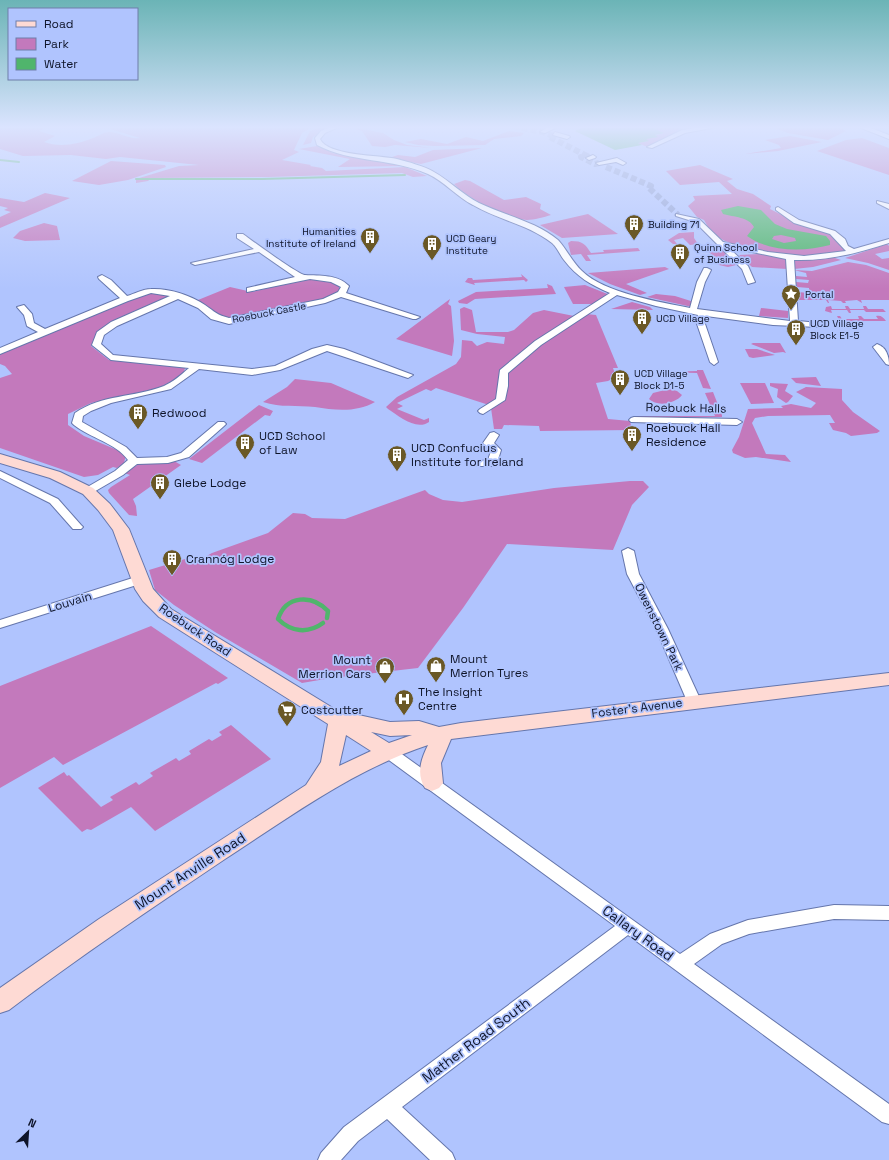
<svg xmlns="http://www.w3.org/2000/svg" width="889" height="1160" viewBox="0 0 889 1160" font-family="'Space Grotesk',sans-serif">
	<rect width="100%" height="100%" fill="#b0c4fe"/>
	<g fill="#c379bc">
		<path d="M0,126H49L39,131L55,136L44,142C60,148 78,144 93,138C99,136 101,133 109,132C120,132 130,140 140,138L100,126H314L302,133L294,150L299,152L282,160L311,165L310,166L322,168L326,171L405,167L427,176L413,177L402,173L268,177L151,178L148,181L136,183V179L179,166L199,165L120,157L106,159L71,155L23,156L0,149Z"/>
		<polygon points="321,126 333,126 313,137 311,143 303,145 310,131"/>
		<polygon points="648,126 682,126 676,134 648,147 637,143 648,141 645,139 663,133"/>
		<polygon points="769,126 838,126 846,131 828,140 788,133"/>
		<polygon points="357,128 383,133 394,140 407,145 432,148 395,145 385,147 372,146 362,131 355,129"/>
		<polygon points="509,131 524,133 521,136 494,139 485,145 435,146 418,145 405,142 421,139 447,144 466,137 483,141"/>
		<polygon points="790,136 822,142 778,151 745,154 781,148 779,145 765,140"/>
		<polygon points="862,138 889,148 889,175 817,151 846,140"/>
		<polygon points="317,146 333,153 403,166 338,167 350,159 299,149"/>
		<polygon points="482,148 421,164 389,158 398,155 415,157 433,150"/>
		<polygon points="111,161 165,165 166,167 128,180 99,185 72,181"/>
		<polygon points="700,165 733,179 727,181 737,189 753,194 771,206 770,209 800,224 836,236 848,251 813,256 786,255 738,246 723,240 711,232 704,220 697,217 688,206 695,200 693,196 732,194 719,182 680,185 666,171"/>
		<path d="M465,180L470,181L504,200L526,197L541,204L540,209L551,215C544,217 534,220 527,220C507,219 467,198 454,184Z"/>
		<polygon points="45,193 70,198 0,228 0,217 11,212 4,210 8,208 0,206 0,198 24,202"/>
		<polygon points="588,214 618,234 562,238 540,225"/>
		<polygon points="44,223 57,226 60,240 25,241 13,238 20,231"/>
		<polygon points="694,232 694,238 698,244 690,245 683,238 674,240 677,244 673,244 668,240 679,233"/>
		<path d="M571,241C583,241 585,244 591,253L604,252L603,250L638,248L640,251L587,255L591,261H586L581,254L571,255L568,243Z"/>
		<polygon points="708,244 720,246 736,265 728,267 719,265 714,256 703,248 707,247 705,245"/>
		<polygon points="887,244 889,246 889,251 875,254 882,259 889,258 889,270 868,263 845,258"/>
		<polygon points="759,254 787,258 787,269 752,267 739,255"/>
		<polygon points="792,258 835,258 841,260 813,267 794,269"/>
		<polygon points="848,262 866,265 889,273 889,300 861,300 862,303 857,300 845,301 846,303 843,303 841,301 828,300 829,303 828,303 826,300 797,300 798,292 809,293 809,288 797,287 796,282 808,283 809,280 796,279 796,276 807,277 806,273 794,270 812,271"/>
		<polygon points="665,267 669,269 626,284 647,293 640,295 610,284 588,273"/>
		<polygon points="521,274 528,280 526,282 524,280 474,283 475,285 465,282 468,278 472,278 473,280 522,277"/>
		<polygon points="310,278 328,281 339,286 339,291 322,300 227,318 220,316 198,300 230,287 252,292"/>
		<polygon points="547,284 552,286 556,294 475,299 467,304 459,303 458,301 476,292 548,288"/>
		<polygon points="585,285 610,295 597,304 573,304 564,287"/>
		<polygon points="152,293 164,293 168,297 97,333 91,346 109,360 185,368 183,375 159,388 91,403 68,414 68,425 84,436 122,452 126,455 124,463 117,468 113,467 98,475 84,477 0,448 0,378 12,374 5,366 0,364 0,353 137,297"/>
		<polygon points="656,294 675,296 694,302 692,307 647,297"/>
		<polygon points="450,299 448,304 451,306 454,341 452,356 396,339"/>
		<polygon points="632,302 650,307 653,310 611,309"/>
		<polygon points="831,306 832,309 846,309 845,306 848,306 850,309 864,309 863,306 866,306 868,309 883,309 886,312 866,312 864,310 850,310 851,313 849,313 847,310 831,310 832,313 825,311 826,307"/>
		<path d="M464,307L472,310L476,332H508L514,330L533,313L544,310L574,316L548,333L501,372L498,400L489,405L436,388L431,391L426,389L397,403L403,406L397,409L424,420L429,418V422C416,431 399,416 388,409L386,407L397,397L456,364L461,357L462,340L472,341L477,346L487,342L504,344L505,337L477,334L461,330L460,309Z"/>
		<polygon points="761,308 788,311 788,318 759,316"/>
		<polygon points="586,314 596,315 618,368 613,368 616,377 608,381 596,383 608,419 630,421 632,430 540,431 539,426 504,425 502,429 494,429 491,408 504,401 506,372 531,350"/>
		<path d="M837,316H840L842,319H859L858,316H861L864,319H878L876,316C881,315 883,317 886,321H831V320H839Z"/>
		<polygon points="753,343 780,343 786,353 783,352 774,353 751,344"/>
		<polygon points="745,349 757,349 775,355 753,358 749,357"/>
		<polygon points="697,370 703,370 711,389 703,388 697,373 660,372 697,371"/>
		<polygon points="816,377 821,386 796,383 791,378"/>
		<path d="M295,379L331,383L375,402C356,413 334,410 315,407C297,405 281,408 263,402L287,387Z"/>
		<polygon points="740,383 765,383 774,403 751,404"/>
		<polygon points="770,383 788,384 785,391 793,396 788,402 786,403 777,397 778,389 770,386"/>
		<polygon points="806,387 842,389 842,400 853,412 880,431 877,433 851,436 846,433 833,430 829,423 835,423 830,415 768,416 755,418 752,423 766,454 785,455 791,462 756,457 745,458 733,453 732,450 739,437 748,409 783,408 781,406 791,404 811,408 816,403 796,392"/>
		<path d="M669,389L677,391L682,395C675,404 657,407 649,399L653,393Z"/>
		<polygon points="713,392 722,415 722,417 638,418 636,416 715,416 705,393"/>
		<polygon points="259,405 273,411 270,416 265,415 202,463 189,459"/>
		<polygon points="174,461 181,465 133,499 136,506 137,516 129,515 109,493 108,490 111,487 130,475 124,473 139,464"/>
		<polygon points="630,481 643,481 649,487 632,505 613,550 507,544 463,608 418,668 331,678 302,683 215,632 174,605 155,590 149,570 185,559 192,564 212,553 268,533 293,513 305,514 312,518 345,519 425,490 429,494 443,500 462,502 554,488"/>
		<polygon points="151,626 228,678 218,684 216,683 63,765 54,757 0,788 0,686"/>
		<polygon points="231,725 271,759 155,831 131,807 91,830 87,829 82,832 38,788 64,772 67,776 69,775 101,807 113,800 110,797 136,782 139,785 153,776 150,773 176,758 179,761 191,754 189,751 209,739 212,741 222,735 219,732"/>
	</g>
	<g fill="#50b56c" fill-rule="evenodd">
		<polygon points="585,126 648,126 664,133 655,135 658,137 646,139 649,141 638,143 642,145 615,150 575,131"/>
		<path d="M738,206L761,210L775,224L787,229L826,236L830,241V245C804,252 769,252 747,236L754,227C749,217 734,217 723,214L721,210ZM781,235L795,238L796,241L784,243L772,239L774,236Z"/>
	</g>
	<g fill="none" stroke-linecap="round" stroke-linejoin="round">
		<g stroke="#50b56c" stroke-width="2">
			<polyline points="0,160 19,162"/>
			<polyline points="136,179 262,179 405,175"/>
		</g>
		<path stroke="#50b56c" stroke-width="4.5" d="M323,623C308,634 291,632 278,619C286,595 312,594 328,611L327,618"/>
		<g stroke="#90a1d3" stroke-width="6" stroke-dasharray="6 3" stroke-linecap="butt">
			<polyline points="513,126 543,132 556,137"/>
			<polyline points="550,137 587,156 581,157 595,164 599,163"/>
			<polyline points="606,167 651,186 648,187 678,215"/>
		</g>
		<g stroke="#6576ac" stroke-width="2">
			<g id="street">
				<path d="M332,126H341L325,133L320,139C327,156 380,155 397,159C408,162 424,166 434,172C450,181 463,195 479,203C504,215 537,222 558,240C565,247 573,263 582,271C604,293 660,302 690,308L697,282L704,268H707L711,270L705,282L697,309L790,321L786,259L728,247L748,266L755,282L748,284L742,269L695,222L676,216V214L699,219L723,242L768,252L804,256L846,251L830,234L794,223L776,210V208L778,207L799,220L835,231L845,239L848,246L854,249L889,239V243C858,253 828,261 794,260L798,321L819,323V327L773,325L706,316L704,321L718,362L714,365L710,362L696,321L698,315L656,306L617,295L541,345L508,373V386L505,400L483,414L480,413L478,411L480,409L496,399L500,370L535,341L610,293C591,285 577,277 564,260C560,255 557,247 552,243C528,224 498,220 473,205C457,197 444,181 428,174C392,158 351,163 317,145L315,138L321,131Z"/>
				<polygon points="550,126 559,126 545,133 540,132"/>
				<polygon points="704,126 722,126 685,133 652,148 647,147 682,130"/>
				<polygon points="856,126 866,126 889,135 889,139"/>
				<polygon points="555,132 569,136 570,137 567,139 553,135"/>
				<polygon points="593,155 596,157 595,158 589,160 586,158"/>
				<polygon points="617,158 626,163 623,165 616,162 599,165 596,163"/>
				<polygon points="877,201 889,204 889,209 877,203"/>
				<path d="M237,234H243C251,240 299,275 305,275C320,276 337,274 349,286L346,293L420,317L416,319H413L341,297L325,303L229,324L211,319L198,308L178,299L117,326L104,335L101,344L113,355L252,369L275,366L312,349L327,345L344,349L413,375L408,378L327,351L280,370L252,375L199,369L171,389L111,403L91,411L83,416L82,422L126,447L137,458L167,457L181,453L218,422H224L226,424L224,426L189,457L168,463L137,464L123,475L92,493H84L83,491L84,489L115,471L128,460C116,443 90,438 74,425L72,423L75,413C102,394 134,398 164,386C173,382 181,375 189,368L111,360L92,345L97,332L111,322L170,296L151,293L128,301L0,354V348L38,332L27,326L24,315L17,307L24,305L32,314L34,323L45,329L120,298L99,279L98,277L102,275L111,280L127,296C134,294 143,289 151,289C168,288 191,295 205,305C215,312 217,315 229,318L323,299L338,292L341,287L331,282L310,279L247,292V288L295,277L259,252L195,265L191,263L254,249L237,238Z"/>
				<path d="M877,344C886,347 889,356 889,365L886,364L873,347Z"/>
				<polygon points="634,417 737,419 742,422 737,425 631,422 629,420 631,418"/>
				<polygon points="494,432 499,435 494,443 501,450 497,463 492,466 472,466 471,464 472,462 488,460 491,451 483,443 490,433"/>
				<polygon points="0,471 58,499 81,525 83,527 81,529 73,529 50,503 0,478"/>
				<polygon points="628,548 634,551 639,574 668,629 701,701 699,704 689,704 687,701 656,629 627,574 622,551"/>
				<polygon points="139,576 145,580 143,583 0,628 0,620"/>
				<polygon points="387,746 392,747 680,954 710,934 748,920 834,905 889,906 889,920 834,919 749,934 722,944 694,964 889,1104 889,1124 882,1122 628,935 402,1107 452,1153 455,1160 430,1160 387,1119 358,1141 341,1160 318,1160 321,1153 344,1127 615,926 382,755 380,751 382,747"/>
			</g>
		</g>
		<g stroke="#6576ac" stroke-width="2">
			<path id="secondary" d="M0,454L60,472L93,488L110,504L129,529L153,589L171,609L341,713L345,712L390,722L419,721L439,727L461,723L889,673V685L451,739L441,763L443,783L439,788L432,791L425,788C416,774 421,759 428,745C353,770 291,816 225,859C152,908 79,957 9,1010L0,1013V988L99,919L306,785L321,762L328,724L159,617L143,601L135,589L113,530L98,510L83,494L50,478L0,463ZM371,732L390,736L412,735L389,743ZM346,735L371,751L339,766Z"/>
		</g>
		<use href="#street" fill="#fff" fill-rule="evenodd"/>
		<use href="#secondary" fill="#fedad4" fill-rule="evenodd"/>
	</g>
	<linearGradient id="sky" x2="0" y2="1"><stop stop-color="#6bb4b6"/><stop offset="0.44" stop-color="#dbe4ff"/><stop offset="1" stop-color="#dbe4ff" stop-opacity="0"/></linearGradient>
	<rect width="889" height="289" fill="url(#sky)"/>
	<defs>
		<g id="building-pin" transform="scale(1)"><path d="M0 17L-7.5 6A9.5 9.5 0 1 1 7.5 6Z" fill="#6a5826" stroke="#b0c4fe"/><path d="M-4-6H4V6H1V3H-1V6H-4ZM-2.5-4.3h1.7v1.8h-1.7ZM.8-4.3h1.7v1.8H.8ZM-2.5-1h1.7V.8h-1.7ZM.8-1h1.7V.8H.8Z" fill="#fff"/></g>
		<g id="sight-pin" transform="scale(1)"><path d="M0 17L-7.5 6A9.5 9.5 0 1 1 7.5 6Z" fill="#6a5826" stroke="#b0c4fe"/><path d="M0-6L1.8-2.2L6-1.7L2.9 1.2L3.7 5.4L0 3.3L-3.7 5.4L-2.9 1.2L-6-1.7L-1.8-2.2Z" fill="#fff"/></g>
		<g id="shop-pin" transform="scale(1)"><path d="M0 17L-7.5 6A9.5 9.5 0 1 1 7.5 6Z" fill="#6a5826" stroke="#b0c4fe"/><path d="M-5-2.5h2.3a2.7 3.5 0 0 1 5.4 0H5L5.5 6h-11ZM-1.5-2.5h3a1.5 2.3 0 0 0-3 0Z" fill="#fff"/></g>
		<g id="hospital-pin" transform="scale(1)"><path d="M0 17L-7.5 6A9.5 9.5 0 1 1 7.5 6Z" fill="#6a5826" stroke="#b0c4fe"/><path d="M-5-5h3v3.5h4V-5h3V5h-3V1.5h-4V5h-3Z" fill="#fff"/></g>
		<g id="supermarket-pin" transform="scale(1)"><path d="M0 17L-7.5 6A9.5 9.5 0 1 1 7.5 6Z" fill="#6a5826" stroke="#b0c4fe"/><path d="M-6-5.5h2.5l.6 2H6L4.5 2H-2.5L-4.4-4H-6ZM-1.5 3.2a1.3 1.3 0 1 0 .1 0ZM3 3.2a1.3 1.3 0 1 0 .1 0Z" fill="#fff"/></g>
	</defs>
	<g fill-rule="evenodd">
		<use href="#building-pin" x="634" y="224"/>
		<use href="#building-pin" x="370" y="237"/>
		<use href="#building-pin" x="432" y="244"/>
		<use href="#building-pin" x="680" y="253"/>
		<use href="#sight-pin" x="791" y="294"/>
		<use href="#building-pin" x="642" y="318"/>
		<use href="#building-pin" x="796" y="329"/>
		<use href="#building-pin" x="620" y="379"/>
		<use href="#building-pin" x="138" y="413"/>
		<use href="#building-pin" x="632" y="435"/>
		<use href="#building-pin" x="245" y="443"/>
		<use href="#building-pin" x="397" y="455"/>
		<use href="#building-pin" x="160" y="483"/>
		<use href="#building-pin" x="172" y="559"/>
		<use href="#shop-pin" x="436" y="666"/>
		<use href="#shop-pin" x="385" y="667"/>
		<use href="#hospital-pin" x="404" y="699"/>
		<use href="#supermarket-pin" x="287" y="710"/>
	</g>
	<g text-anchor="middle" stroke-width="3.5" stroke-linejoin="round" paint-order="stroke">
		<g font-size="10" fill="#0e1429" stroke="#b0c4fe" text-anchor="start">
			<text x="648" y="228">Building 71</text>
			<text x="356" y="235" text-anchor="end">Humanities<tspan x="356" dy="12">Institute of Ireland</tspan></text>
			<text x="446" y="242">UCD Geary<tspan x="446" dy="12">Institute</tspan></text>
			<text x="694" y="251">Quinn School<tspan x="694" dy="12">of Business</tspan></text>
			<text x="805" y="298">Portal</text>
			<text x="656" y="322">UCD Village</text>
			<text x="810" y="327">UCD Village<tspan x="810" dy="12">Block E1-5</tspan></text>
			<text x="634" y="377">UCD Village<tspan x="634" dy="12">Block D1-5</tspan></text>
		</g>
		<g font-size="10" fill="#0e1429" stroke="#b0c4fe">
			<text transform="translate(269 312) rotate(-11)" y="4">Roebuck Castle</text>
		</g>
		<g font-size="12" fill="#0e1429" stroke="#b0c4fe">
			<text transform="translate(686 408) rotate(1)" y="4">Roebuck Halls</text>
			<text transform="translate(70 602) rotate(-17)" y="4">Louvain</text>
			<text transform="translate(659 627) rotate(64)" y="4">Owenstown Park</text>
			<text transform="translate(195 630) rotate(34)" y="4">Roebuck Road</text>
			<text transform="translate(637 708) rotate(-7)" y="4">Foster's Avenue</text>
		</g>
		<g font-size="12" fill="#0e1429" stroke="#b0c4fe" text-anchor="start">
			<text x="152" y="417">Redwood</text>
			<text x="646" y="432">Roebuck Hall<tspan x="646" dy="14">Residence</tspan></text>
			<text x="259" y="440">UCD School<tspan x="259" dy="14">of Law</tspan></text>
			<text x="411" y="452">UCD Confucius<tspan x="411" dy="14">Institute for Ireland</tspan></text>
			<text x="174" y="487">Glebe Lodge</text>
			<text x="186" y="563">Crannóg Lodge</text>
			<text x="450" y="663">Mount<tspan x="450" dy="14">Merrion Tyres</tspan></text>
			<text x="371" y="664" text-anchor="end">Mount<tspan x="371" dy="14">Merrion Cars</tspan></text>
			<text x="418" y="696">The Insight<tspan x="418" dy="14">Centre</tspan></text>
			<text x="301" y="714">Costcutter</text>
		</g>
		<g font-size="14" fill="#0e1429" stroke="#b0c4fe">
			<text transform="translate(190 871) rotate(-33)" y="5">Mount Anville Road</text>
			<text transform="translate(638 933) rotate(36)" y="5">Callary Road</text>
			<text transform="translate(476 1040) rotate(-37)" y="5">Mather Road South</text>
		</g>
	</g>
	<rect x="8" y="8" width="130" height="72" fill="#b0c4fe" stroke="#6f7ea9"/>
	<rect x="16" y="21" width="20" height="6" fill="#fedad4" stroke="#6f7ea9"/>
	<text x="44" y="28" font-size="12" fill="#0e1429">Road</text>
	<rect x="16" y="38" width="20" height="12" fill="#c379bc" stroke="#6f7ea9"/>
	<text x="44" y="48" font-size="12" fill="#0e1429">Park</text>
	<rect x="16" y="58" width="20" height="12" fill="#50b56c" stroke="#6f7ea9"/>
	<text x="44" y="68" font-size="12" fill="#0e1429">Water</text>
	<g transform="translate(28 1132) rotate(25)" stroke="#b0c4fe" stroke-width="3" paint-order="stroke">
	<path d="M0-3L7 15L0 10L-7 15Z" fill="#0e1429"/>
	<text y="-6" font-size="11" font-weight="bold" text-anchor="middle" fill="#0e1429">N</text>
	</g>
</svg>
